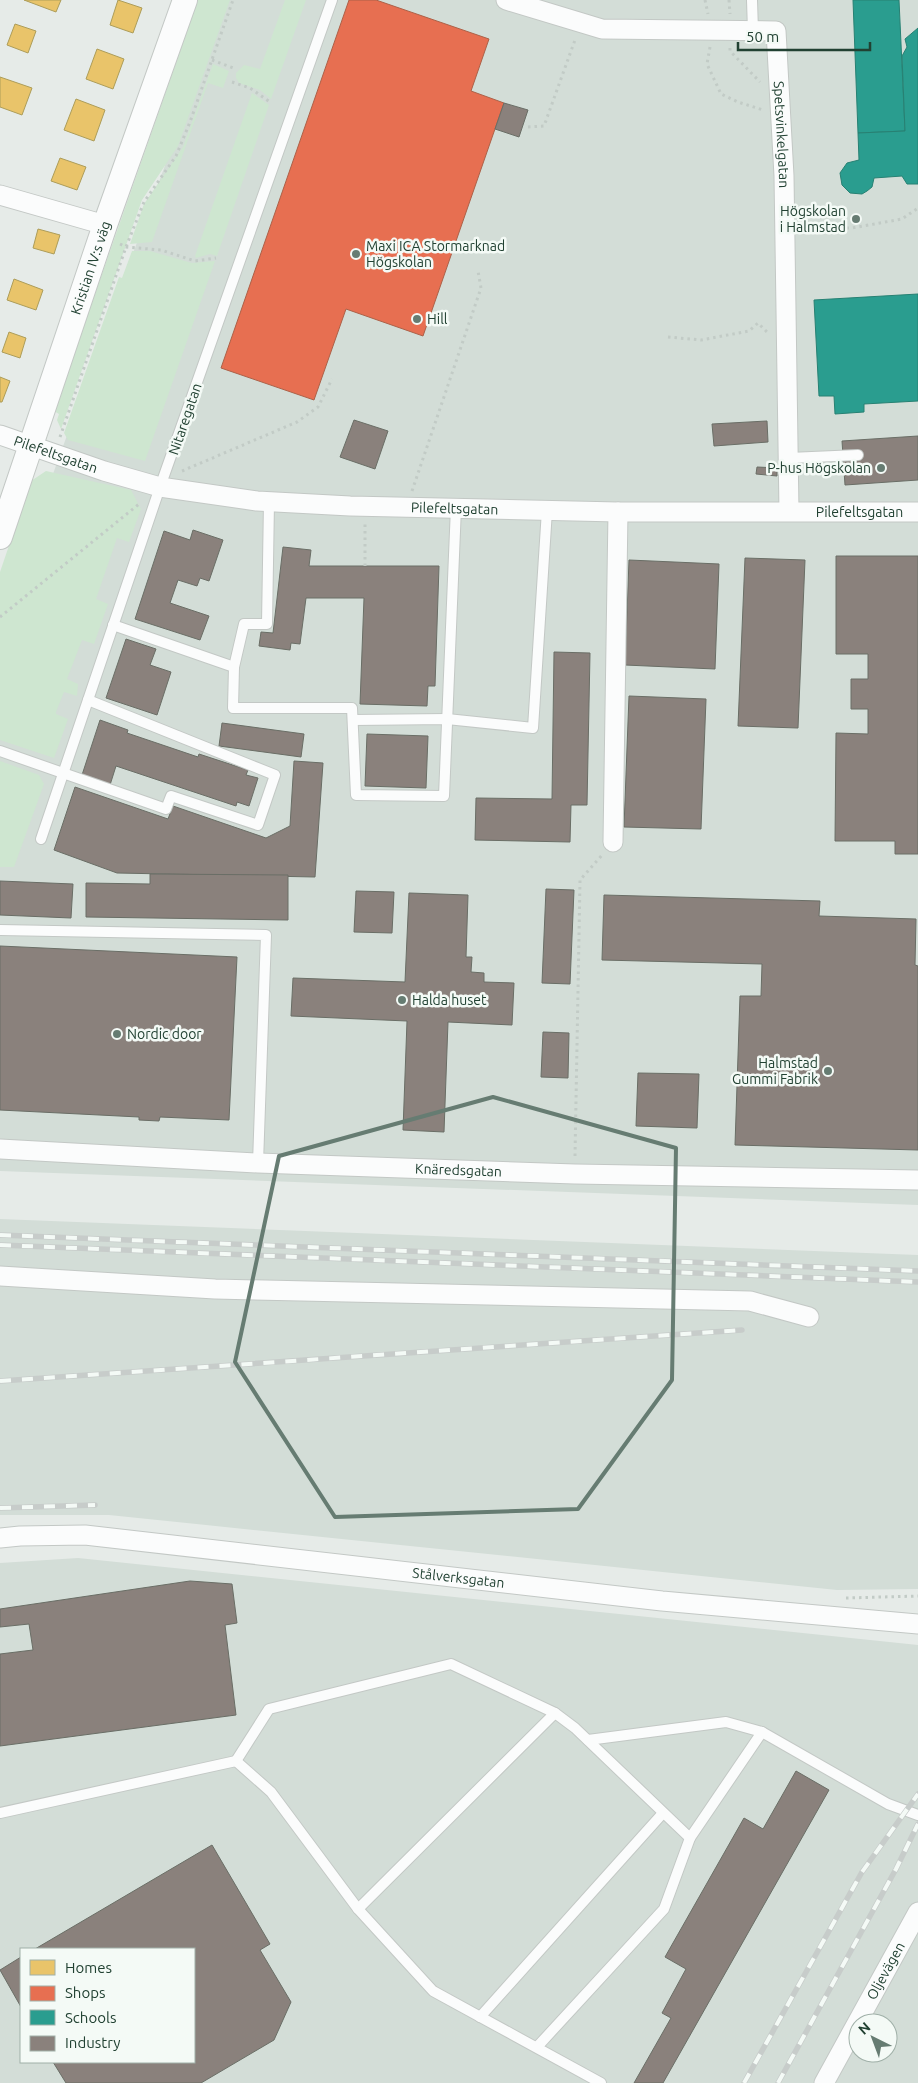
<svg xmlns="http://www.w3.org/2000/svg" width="918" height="2083" viewBox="0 0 918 2083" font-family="Ubuntu,sans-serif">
	<rect width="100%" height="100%" fill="#e6ebe8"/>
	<g fill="#d3ddd7" fill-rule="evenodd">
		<polygon points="225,0 918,0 918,1205 0,1171 0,620"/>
		<polygon points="0,1219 918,1255 918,1589 837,1590 109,1515 0,1515"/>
		<path d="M78,1558L918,1645V2083H0V1563ZM21,1949H194V2062H21ZM858,2023H888V2053H858Z"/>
	</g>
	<g fill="#cee6d0">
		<polygon points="198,0 230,0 178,146 142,200 61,429 57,420 59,414 54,411"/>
		<polygon points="285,0 306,0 271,99 260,90 239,83 236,78 236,73 244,65 260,69"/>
		<polygon points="213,64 229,71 223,88 208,83 152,242 130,244 144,204 183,147"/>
		<polygon points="252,93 269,105 217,256 210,254 196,258 195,256"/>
		<polygon points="132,251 150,251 192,263 215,261 145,461 68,440 64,433 119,277 122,278"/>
		<polygon points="46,471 131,490 141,509 129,542 117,538 96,599 108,604 94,644 82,640 67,679 78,684 77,696 64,692 56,712 56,714 68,719 54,758 0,740 0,572 31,481"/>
		<polygon points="0,761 39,775 44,784 14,867 0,867"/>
	</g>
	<g fill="#e9c46a" stroke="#ad9d59">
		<polygon points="24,0 61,0 56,12"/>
		<polygon points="118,0 142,8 133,33 110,25"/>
		<polygon points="15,24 36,31 28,53 7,45"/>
		<polygon points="97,49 124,59 113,89 86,79"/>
		<polygon points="0,77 32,88 22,115 0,107"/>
		<polygon points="76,99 105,110 94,141 64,130"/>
		<polygon points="60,158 86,167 77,190 51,181"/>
		<polygon points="38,229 60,235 54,254 33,248"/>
		<polygon points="14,279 43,290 36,310 7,300"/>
		<polygon points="9,332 26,338 20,358 2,352"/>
		<polygon points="0,377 10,381 2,402 0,402"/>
	</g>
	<polygon fill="#e76f51" stroke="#ac6148" points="349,0 376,0 489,39 471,91 504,103 423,336 346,309 314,400 221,368"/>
	<g fill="#2a9d8f" stroke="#278173">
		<polygon points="853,0 899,0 905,131 858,133"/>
		<polygon points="918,28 918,184 907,184 902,176 874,178 872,187 867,191 862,194 850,193 842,185 840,173 847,163 859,160 858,133 905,131 902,56 907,47 905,39"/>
		<polygon points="918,294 918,401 864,404 864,412 835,414 834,396 819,396 814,300"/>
	</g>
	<g fill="#8a817c" stroke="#6a6e66">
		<polygon points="504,103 528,110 519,137 495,129"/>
		<polygon points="354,420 388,431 375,469 340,457"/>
		<polygon points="767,421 768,442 714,446 712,424"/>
		<polygon points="918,436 918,480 845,485 842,441"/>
		<polygon points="757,467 777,468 777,476 756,474"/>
		<polygon points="193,530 223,540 209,581 200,578 197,586 178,580 170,603 209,616 200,640 135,619 164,531 190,540"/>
		<polygon points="283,547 311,550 309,566 439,566 435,686 428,686 427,706 360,704 364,598 306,598 300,644 291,643 290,650 259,646 261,632 273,633"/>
		<polygon points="836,556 918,556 918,854 895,854 895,841 835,841 836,733 868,734 868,709 851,709 851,679 868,679 868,654 836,654"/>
		<polygon points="745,558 805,560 798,728 738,726"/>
		<polygon points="629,560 719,564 715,669 625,665"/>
		<polygon points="126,639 156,649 150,665 171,672 157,715 106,698"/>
		<polygon points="554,652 590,653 587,805 571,805 570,842 475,840 476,798 552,799"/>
		<polygon points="629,696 706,699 701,829 624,827"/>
		<polygon points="100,720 128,730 127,733 198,757 199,754 248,770 246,775 258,778 249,806 237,802 236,806 116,766 110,785 82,775"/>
		<polygon points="222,723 304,734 301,757 219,746"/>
		<polygon points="367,734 428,736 426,788 365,786"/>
		<polygon points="294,761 323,763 315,877 117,873 54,850 75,787 168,819 173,806 266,838 290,826"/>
		<polygon points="150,874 288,875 288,920 86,917 86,883 150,884"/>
		<polygon points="0,881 73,884 71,918 0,915"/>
		<polygon points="546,889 574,890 570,984 542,983"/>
		<polygon points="356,891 394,892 392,933 354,932"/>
		<polygon points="409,893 468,895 466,957 472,957 471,972 484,973 484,982 514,983 512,1025 448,1022 444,1132 403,1130 407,1021 291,1016 293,978 405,982"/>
		<polygon points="604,895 820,901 819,916 916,919 915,965 918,966 918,1150 735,1145 740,996 761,996 762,964 602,960"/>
		<polygon points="0,946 237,957 229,1120 160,1117 159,1121 139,1120 139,1117 0,1110"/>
		<polygon points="543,1032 569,1033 568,1078 541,1077"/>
		<polygon points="638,1073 699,1074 697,1128 636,1126"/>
		<polygon points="190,1581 232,1584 237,1623 225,1625 236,1715 0,1746 0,1654 33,1650 29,1624 0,1627 0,1609"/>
		<polygon points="796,1771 829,1790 663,2083 634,2083 671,2018 662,2013 686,1969 665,1957 744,1818 763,1829"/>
		<polygon points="212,1845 270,1944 260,1950 291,2002 274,2040 201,2083 66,2083 53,2062 194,2062 194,1949 35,1949"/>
		<polygon points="21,1957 21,2007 0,1970"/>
	</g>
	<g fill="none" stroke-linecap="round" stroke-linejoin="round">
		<g stroke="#c3c8c5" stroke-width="12">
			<g id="service">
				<polyline points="752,0 753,31"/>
				<polyline points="789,458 858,455"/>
				<polyline points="113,625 234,667 233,708 352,708 356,795 444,796 456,507"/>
				<polyline points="234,667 244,624 267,624 269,502"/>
				<polyline points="353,720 447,719 533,728 547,510"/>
				<polyline points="0,751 166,809 171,796 258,825 275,775 88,700"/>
				<polyline points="41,839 160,487 332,0"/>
				<polyline points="0,930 266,935 258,1163"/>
				<polyline points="555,1713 575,1728 690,1838 762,1732 888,1804 918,1815"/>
				<polyline points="588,1740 726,1722 762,1732"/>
				<polyline points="236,1761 269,1709 451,1664 555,1713 358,1909"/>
				<polyline points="0,1813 236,1761 271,1792 358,1909 433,1991 601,2083"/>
				<polyline points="480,2017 663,1813"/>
				<polyline points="537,2047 664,1909 690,1838"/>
			</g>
		</g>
		<g stroke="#c3c8c5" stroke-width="21">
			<g id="minor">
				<path id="s1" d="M506,0L602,29L776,31L784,176L789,511"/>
				<polyline points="0,195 105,225"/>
				<path id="s2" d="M0,435L104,471L160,487L257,501L350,506L618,512H918"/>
				<polyline points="613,842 618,512"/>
				<path id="s3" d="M0,1149L258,1163L575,1174L918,1180"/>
				<polyline points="0,1276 215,1289 750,1301 809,1317"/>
				<path id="s4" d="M0,1538L20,1536L85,1535L662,1601L918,1624"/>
				<path id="s5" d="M824,2083L918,1912"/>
			</g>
		</g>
		<g stroke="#c3c8c5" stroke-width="26">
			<g id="tertiary">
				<path id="s6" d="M0,537L105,225L185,0"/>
			</g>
		</g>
		<g stroke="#c2cbc6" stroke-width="3" stroke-dasharray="2.5 4" stroke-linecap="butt">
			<polyline points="705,0 708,14"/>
			<polyline points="729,0 730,14"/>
			<polyline points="710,47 707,64 721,94 738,102 763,110"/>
			<polyline points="730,48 730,51 760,82"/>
			<polyline points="212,60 236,69"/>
			<polyline points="232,82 250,88 270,102"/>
			<polyline points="528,127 544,126 575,40"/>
			<polyline points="801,229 852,228 902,219 918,208"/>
			<polyline points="120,244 126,247 161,250 195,261 216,258"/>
			<polyline points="668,337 701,340 749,331 758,323 768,333"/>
			<polyline points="60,437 126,247 144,202 176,156 190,122 233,0"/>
			<polyline points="182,471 297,422 318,407 332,379"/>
			<polyline points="412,491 481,288 478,271"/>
			<polyline points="365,566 365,524"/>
			<polyline points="0,617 139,504"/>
			<polyline points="575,1156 580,880 603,854"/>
			<polyline points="846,1598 918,1596"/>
		</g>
		<use href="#service" stroke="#fbfcfc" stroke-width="10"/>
		<use href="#minor" stroke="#fbfcfc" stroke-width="19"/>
		<use href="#tertiary" stroke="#fbfcfc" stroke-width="24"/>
		<g stroke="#c7ccca" stroke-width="5.5">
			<g id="rail">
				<polyline points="0,1235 918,1271"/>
				<polyline points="0,1245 918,1282"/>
				<polyline points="0,1381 742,1330"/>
				<polyline points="0,1508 95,1505"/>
				<polyline points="744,2083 862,1872 918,1794"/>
				<polyline points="778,2083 896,1869 918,1824"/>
			</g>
		</g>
		<use href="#rail" stroke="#f4faf6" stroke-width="4" stroke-dasharray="11" stroke-linecap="butt"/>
	</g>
	<path fill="none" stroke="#667c72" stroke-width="4" stroke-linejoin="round" d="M493,1097L676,1148L672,1380L578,1509L335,1517L235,1362L279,1156Z"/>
	<g fill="#667c72" stroke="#f4faf6" stroke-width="2">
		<circle cx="856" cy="219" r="5"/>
		<circle cx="356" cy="254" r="5"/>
		<circle cx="417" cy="319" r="5"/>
		<circle cx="881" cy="468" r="5"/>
		<circle cx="402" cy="1000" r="5"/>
		<circle cx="117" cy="1034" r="5"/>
		<circle cx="828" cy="1071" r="5"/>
	</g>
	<g text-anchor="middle" stroke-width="5" stroke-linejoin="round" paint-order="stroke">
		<g font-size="14" fill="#214132" stroke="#f4faf6">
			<text dy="5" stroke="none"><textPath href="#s1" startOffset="378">Spetsvinkelgatan</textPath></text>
			<text dy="5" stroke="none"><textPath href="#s6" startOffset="284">Kristian IV:s väg</textPath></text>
			<text transform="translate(185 419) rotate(-71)" y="5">Nitaregatan</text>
			<text dy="5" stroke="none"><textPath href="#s2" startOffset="59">Pilefeltsgatan</textPath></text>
			<text dy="5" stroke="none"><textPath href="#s2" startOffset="464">Pilefeltsgatan</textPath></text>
			<text dy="5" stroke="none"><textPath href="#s2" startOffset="869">Pilefeltsgatan</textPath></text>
			<text dy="5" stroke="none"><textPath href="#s3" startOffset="459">Knäredsgatan</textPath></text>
			<text dy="5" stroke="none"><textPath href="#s4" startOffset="461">Stålverksgatan</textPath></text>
			<text dy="5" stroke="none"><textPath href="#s5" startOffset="128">Oljevägen</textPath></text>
		</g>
		<g font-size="14" fill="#214132" stroke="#f4faf6" text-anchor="start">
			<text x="846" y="216" text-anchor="end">Högskolan<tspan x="846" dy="16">i Halmstad</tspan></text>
			<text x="366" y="251">Maxi ICA Stormarknad<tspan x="366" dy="16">Högskolan</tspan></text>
			<text x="427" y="324">Hill</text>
			<text x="871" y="473" text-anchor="end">P-hus Högskolan</text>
			<text x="412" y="1005">Halda huset</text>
			<text x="127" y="1039">Nordic door</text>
			<text x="818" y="1068" text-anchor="end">Halmstad<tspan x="818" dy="16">Gummi Fabrik</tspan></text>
		</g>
	</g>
	<rect x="20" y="1948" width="175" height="115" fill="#f4faf6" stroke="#a0b0a8"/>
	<rect x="30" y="1960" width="25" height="15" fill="#e9c46a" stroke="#a0b0a8"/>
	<text x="65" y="1973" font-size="15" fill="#214132">Homes</text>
	<rect x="30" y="1986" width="25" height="15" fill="#e76f51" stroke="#a0b0a8"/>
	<text x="65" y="1998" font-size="15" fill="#214132">Shops</text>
	<rect x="30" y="2010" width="25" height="15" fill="#2a9d8f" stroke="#a0b0a8"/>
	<text x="65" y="2023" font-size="15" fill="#214132">Schools</text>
	<rect x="30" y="2036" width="25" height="15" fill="#8a817c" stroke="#a0b0a8"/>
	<text x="65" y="2048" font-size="15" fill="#214132">Industry</text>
	<g transform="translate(873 2038) rotate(318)"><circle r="24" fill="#f4faf6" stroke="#a0b0a8"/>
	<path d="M0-4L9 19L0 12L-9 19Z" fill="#667c72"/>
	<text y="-8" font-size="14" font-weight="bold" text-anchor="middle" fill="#214132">N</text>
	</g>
	<path d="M738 42v8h132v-8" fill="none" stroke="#214132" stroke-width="2.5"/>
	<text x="746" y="42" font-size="15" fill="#214132" stroke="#f4faf6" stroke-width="4" paint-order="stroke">50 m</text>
</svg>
